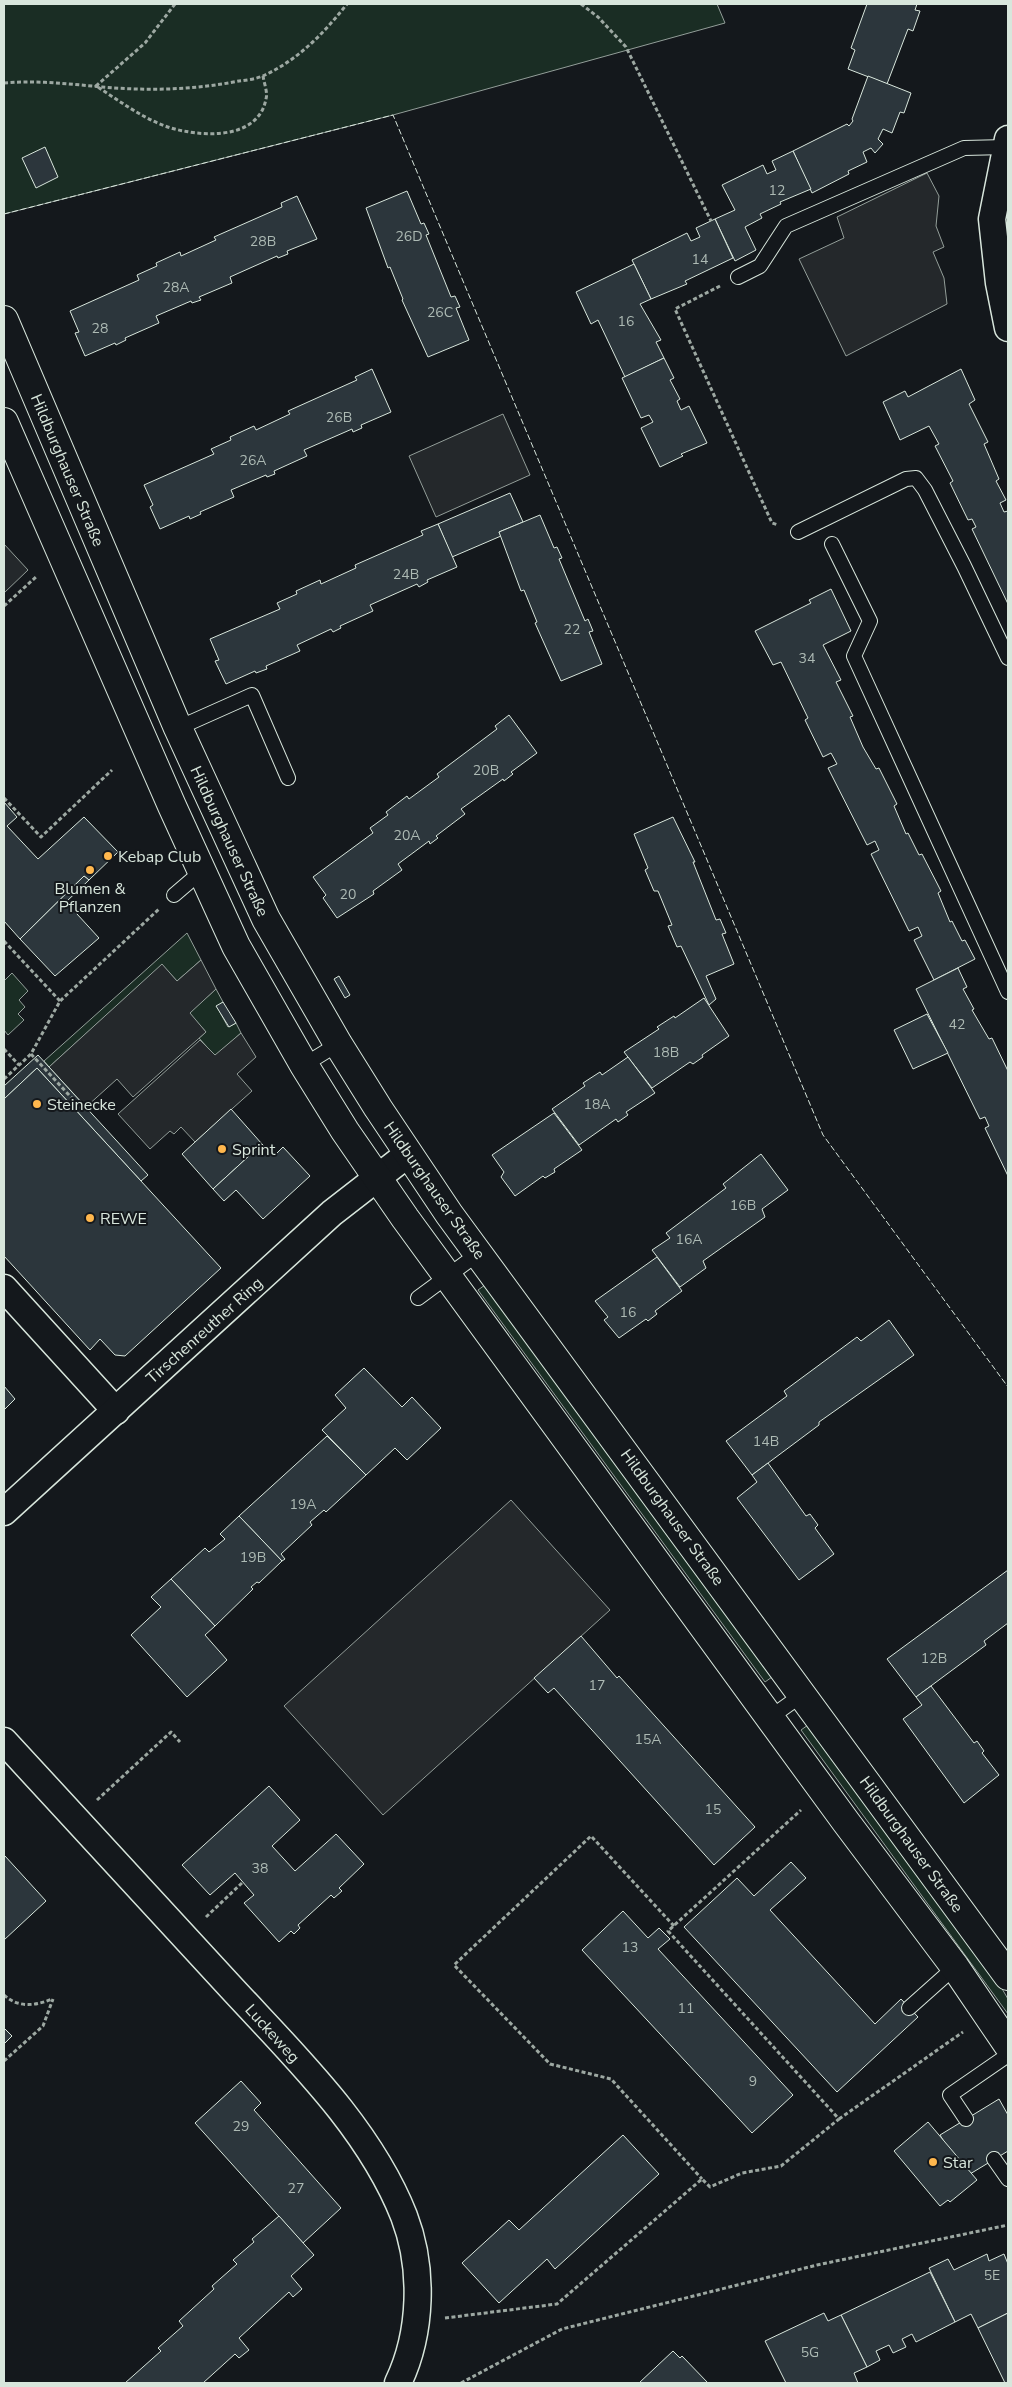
<svg xmlns="http://www.w3.org/2000/svg" width="1012" height="2387" viewBox="0 0 1012 2387" font-family="'Nunito Sans',sans-serif">
	<rect width="100%" height="100%" fill="#14181c"/>
	<g fill="#1a2d24" stroke="#939e99">
		<polygon points="4,4 717,4 725,23 393,115 4,214"/>
		<polygon points="187,933 201,960 177,981 162,965 49,1067 44,1061"/>
		<polygon points="12,973 28,991 19,1000 25,1007 18,1014 24,1020 8,1035 4,1030 4,981"/>
		<polygon points="216,989 223,1002 217,1007 228,1027 236,1023 241,1033 215,1056 199,1038 206,1032 189,1013"/>
		<polygon points="485,1285 772,1677 765,1682 478,1290"/>
		<polygon points="808,1725 1001,1987 1008,1999 1008,2014 801,1730"/>
	</g>
	<g fill="#24282b" stroke="#939e99">
		<polygon points="927,173 939,196 936,226 944,247 933,252 944,278 947,304 846,356 799,259 844,238 837,217"/>
		<polygon points="503,414 530,475 436,517 409,456"/>
		<polygon points="4,544 28,570 4,593"/>
		<polygon points="201,960 216,989 190,1013 206,1032 133,1097 117,1079 86,1107 49,1067 162,964 177,981"/>
		<polygon points="241,1033 256,1057 237,1074 252,1091 195,1142 181,1127 174,1134 170,1131 150,1149 118,1114 200,1040 215,1055"/>
		<polygon points="511,1500 610,1610 383,1815 284,1706"/>
	</g>
	<g fill="#2c363c" stroke="#d8e6dc">
		<polygon points="867,4 917,4 915,10 920,11 913,31 908,29 887,84 848,69 855,50 851,48"/>
		<polygon points="868,76 911,93 904,113 900,112 892,133 883,129 878,139 883,144 875,153 871,148 863,152 867,162 848,171 849,174 812,193 793,151 847,124 849,126 853,121 852,119"/>
		<polygon points="45,147 58,177 36,188 22,158"/>
		<polygon points="793,151 811,189 780,202 781,204 760,214 762,218 745,227 756,250 735,261 715,219 735,210 722,185 763,165 767,174 776,170 772,161"/>
		<polygon points="407,191 421,224 424,223 429,234 426,235 451,297 455,296 460,307 456,308 469,340 428,357 402,300 403,299 390,267 388,268 366,208"/>
		<polygon points="297,196 317,239 287,251 288,254 278,258 277,256 230,277 232,283 199,297 201,300 192,303 191,301 156,316 159,323 125,338 126,340 116,345 115,343 85,356 75,333 79,332 70,311 139,280 137,275 157,266 156,263 180,252 181,256 216,240 214,237 282,207 281,203"/>
		<polygon points="715,219 733,258 685,281 687,284 651,299 632,260 687,233 691,241 700,237 696,228"/>
		<polygon points="634,264 651,299 640,304 661,340 656,342 664,358 625,377 598,320 591,324 576,292"/>
		<polygon points="664,358 674,378 670,380 680,399 677,401 681,410 689,406 707,443 681,454 683,456 660,467 641,428 653,422 649,415 641,418 622,378"/>
		<polygon points="372,369 391,412 361,425 362,428 353,432 352,429 304,450 307,456 274,471 275,474 267,477 266,475 231,490 234,497 200,512 201,514 190,519 189,516 160,529 150,507 153,505 144,485 214,454 211,449 231,440 230,437 254,426 256,430 290,414 288,411 357,380 355,377"/>
		<polygon points="961,369 975,400 969,404 988,442 984,444 999,479 996,481 1006,500 1000,503 1004,512 1008,511 1008,604 972,529 976,527 972,519 968,520 950,483 953,481 935,446 939,444 929,426 900,440 883,402 905,391 908,397"/>
		<polygon points="510,493 523,522 499,532 501,536 452,557 438,524"/>
		<polygon points="540,515 554,548 557,547 562,558 559,559 585,621 588,619 593,631 589,632 602,664 561,681 535,623 537,622 524,590 521,591 499,532"/>
		<polygon points="438,524 457,567 427,580 428,582 419,587 417,584 370,605 373,611 340,626 341,628 333,632 331,629 297,645 300,651 266,666 267,669 256,673 255,671 226,684 215,661 219,660 210,639 280,609 277,603 297,594 296,591 320,580 321,584 356,568 355,565 423,535 421,531"/>
		<polygon points="831,589 851,631 823,645 841,680 836,682 853,716 850,717 863,747 876,769 879,768 897,804 894,806 906,834 908,833 919,855 922,854 941,891 938,893 950,922 952,921 962,941 965,940 975,959 934,980 914,940 922,936 918,927 909,931 871,854 879,850 875,841 867,845 828,768 837,764 831,753 823,757 805,720 808,718 781,662 773,665 755,631 811,603 809,600"/>
		<polygon points="509,715 537,753 511,772 513,774 504,781 503,779 461,809 465,814 436,836 438,838 430,844 429,841 398,864 402,870 373,891 374,894 337,918 323,898 326,895 313,877 373,833 370,828 388,815 386,812 407,796 409,799 439,777 437,774 497,729 495,726"/>
		<polygon points="4,802 17,817 7,826 38,859 84,817 118,852 89,880 84,876 20,939 4,921"/>
		<polygon points="673,817 695,862 693,862 716,920 720,919 726,933 722,934 734,964 706,976 716,999 709,1005 681,946 677,947 668,926 672,925 658,891 654,891 645,870 648,868 634,834"/>
		<polygon points="84,876 89,880 66,902 99,938 55,976 20,939"/>
		<polygon points="958,968 967,987 963,989 974,1009 972,1010 989,1039 992,1038 1008,1071 1008,1176 985,1128 989,1126 985,1117 980,1119 916,989"/>
		<polygon points="339,976 350,995 345,998 334,979"/>
		<polygon points="704,998 729,1036 702,1055 703,1057 693,1064 690,1062 652,1088 624,1052 659,1029 657,1027 674,1016 675,1018"/>
		<polygon points="223,1002 236,1023 229,1027 216,1006"/>
		<polygon points="927,1014 948,1053 913,1069 894,1030"/>
		<polygon points="38,1055 148,1175 141,1181 37,1068 4,1099 4,1086"/>
		<polygon points="628,1057 655,1093 626,1112 628,1115 618,1122 616,1119 579,1145 552,1109 585,1086 583,1083 600,1072 602,1075"/>
		<polygon points="37,1068 221,1268 125,1356 115,1355 100,1339 90,1350 4,1256 4,1099"/>
		<polygon points="231,1109 262,1144 213,1189 182,1154"/>
		<polygon points="554,1113 582,1150 554,1169 555,1172 545,1178 543,1176 515,1196 501,1177 504,1172 492,1155"/>
		<polygon points="262,1144 274,1156 283,1147 310,1176 263,1219 236,1190 224,1201 213,1189"/>
		<polygon points="761,1154 788,1190 762,1209 765,1217 703,1261 706,1268 680,1287 652,1250 670,1238 666,1233 726,1188 723,1184"/>
		<polygon points="657,1257 682,1291 655,1311 657,1314 648,1321 646,1319 619,1338 604,1320 608,1317 595,1301"/>
		<polygon points="889,1320 914,1355 819,1422 819,1425 752,1475 726,1441 787,1396 784,1391 857,1337 861,1341"/>
		<polygon points="364,1368 402,1407 412,1397 441,1428 407,1460 395,1448 366,1475 322,1430 346,1408 335,1395"/>
		<polygon points="4,1386 15,1399 4,1410"/>
		<polygon points="327,1436 366,1475 326,1512 324,1510 310,1522 312,1525 281,1554 285,1559 282,1561 239,1516"/>
		<polygon points="768,1463 806,1516 810,1514 818,1525 815,1528 834,1554 799,1580 737,1498 757,1482 752,1475"/>
		<polygon points="239,1516 282,1561 259,1583 257,1582 251,1587 253,1589 215,1626 171,1579 205,1548 209,1552 225,1539 220,1534"/>
		<polygon points="1008,1570 1008,1623 984,1641 986,1645 916,1697 887,1659"/>
		<polygon points="171,1579 215,1626 205,1635 227,1660 187,1697 131,1635 161,1607 151,1597"/>
		<polygon points="581,1636 617,1678 619,1676 755,1827 714,1865 554,1688 548,1693 534,1678"/>
		<polygon points="931,1686 974,1743 977,1741 984,1751 982,1753 999,1775 964,1803 903,1719 922,1705 916,1697"/>
		<polygon points="269,1786 300,1820 272,1846 295,1871 336,1834 364,1864 339,1888 342,1891 334,1898 331,1895 298,1925 300,1928 294,1934 291,1931 279,1942 244,1903 254,1895 235,1873 210,1895 182,1865"/>
		<polygon points="5,1856 46,1901 4,1940 4,1857"/>
		<polygon points="791,1862 806,1878 770,1910 875,2024 901,1999 918,2017 837,2092 684,1927 737,1878 754,1896"/>
		<polygon points="623,1911 648,1938 659,1928 670,1939 658,1949 793,2095 752,2133 582,1950"/>
		<polygon points="4,2028 12,2036 4,2044"/>
		<polygon points="241,2081 261,2103 254,2110 341,2208 303,2243 195,2123"/>
		<polygon points="999,2099 1008,2115 1008,2151 965,2177 940,2135"/>
		<polygon points="928,2122 977,2180 950,2202 948,2200 940,2206 894,2151"/>
		<polygon points="623,2135 659,2174 555,2269 547,2259 499,2303 462,2263 509,2220 519,2230"/>
		<polygon points="279,2216 314,2255 291,2276 302,2289 293,2297 289,2292 239,2338 249,2350 239,2358 235,2354 203,2383 125,2383 161,2351 158,2348 183,2326 179,2321 214,2289 212,2286 237,2264 233,2260 254,2242 252,2239"/>
		<polygon points="987,2254 989,2261 1004,2254 1008,2264 1008,2313 978,2328 971,2314 955,2322 929,2268 948,2259 954,2270"/>
		<polygon points="930,2272 955,2322 916,2342 912,2334 902,2339 906,2347 893,2353 889,2345 876,2351 880,2360 867,2367 841,2315"/>
		<polygon points="824,2313 828,2321 841,2315 867,2367 854,2373 858,2383 786,2383 765,2341"/>
		<polygon points="1008,2313 1008,2383 1005,2383 978,2328"/>
		<polygon points="673,2351 680,2358 682,2356 708,2383 639,2383"/>
	</g>
	<g fill="none" stroke-linecap="round" stroke-linejoin="round">
		<g stroke="#d8e6dc" stroke-width="16">
			<g id="lane">
				<polyline points="738,277 760,266 786,226 964,148 1006,147"/>
				<polyline points="798,532 906,479 916,478 925,490 964,566 1008,658"/>
				<polyline points="832,544 870,621 854,656 1008,992"/>
				<polyline points="178,728 252,695 288,778"/>
				<polyline points="174,895 202,871"/>
				<polyline points="304,1065 338,1044"/>
				<polyline points="418,1298 479,1253"/>
				<polyline points="771,1717 803,1694"/>
				<polyline points="909,2008 955,1967"/>
				<polyline points="966,2119 950,2095 1008,2055"/>
				<polyline points="994,2159 1008,2179"/>
			</g>
		</g>
		<g stroke="#d8e6dc" stroke-width="29">
			<g id="street">
				<polyline points="1008,139 992,219 999,283 1008,328"/>
				<polyline points="4,1288 116,1411"/>
				<polyline points="4,1512 332,1213 408,1154"/>
				<path d="M4,1741C78,1821 152,1901 226,1982C291,2053 368,2125 404,2216C424,2268 422,2333 398,2383"/>
			</g>
		</g>
		<g stroke="#d8e6dc" stroke-width="30">
			<g id="secondary">
				<polyline points="4,320 178,728 266,919 338,1044 378,1108 449,1214 1008,1976"/>
				<polyline points="4,422 172,806 236,946 304,1065 345,1131 405,1218 846,1822 955,1967 1008,2045"/>
			</g>
		</g>
		<g stroke="#9da8a2" stroke-width="3" stroke-dasharray="4 2.5" stroke-linecap="butt">
			<path d="M175,4L145,43L96,86C123,103 152,126 184,131C213,137 259,136 266,99C268,93 264,83 263,76"/>
			<polyline points="581,4 598,17 626,47 711,221"/>
			<path d="M4,83C37,80 69,84 102,87C147,91 194,90 239,81C247,80 257,79 265,75C299,59 324,33 347,4"/>
			<polyline points="720,286 675,309 772,523 778,525"/>
			<polyline points="4,606 37,576"/>
			<polyline points="4,798 41,837 112,770"/>
			<polyline points="4,941 60,1001"/>
			<polyline points="4,1049 19,1065"/>
			<polyline points="31,1054 81,1108 98,1108"/>
			<polyline points="4,1079 31,1054 60,1001 159,909"/>
			<polyline points="97,1800 171,1732 180,1742"/>
			<polyline points="206,1917 243,1882"/>
			<polyline points="674,1926 591,1836 454,1965 550,2064 611,2079 702,2179"/>
			<path d="M4,1995C18,2008 35,2006 52,1999"/>
			<polyline points="4,2061 43,2026 53,1999"/>
			<polyline points="839,2119 963,2032"/>
			<polyline points="445,2318 557,2304 702,2179 710,2187 742,2173 781,2166 839,2119 668,1931 801,1810"/>
			<polyline points="461,2383 562,2329 817,2265 1008,2225"/>
		</g>
		<use href="#lane" stroke="#14181c" stroke-width="14"/>
		<use href="#street" stroke="#14181c" stroke-width="26"/>
		<use href="#secondary" stroke="#14181c" stroke-width="28"/>
		<polyline stroke="#d8e6dc" stroke-width="1" stroke-dasharray="6 2.5" stroke-linecap="butt" points="4,214 393,115 823,1135 1008,1387"/>
	</g>
	<g fill="#ffb74d" stroke="#14181c" stroke-width="2">
		<circle cx="108" cy="856" r="5"/>
		<circle cx="90" cy="870" r="5"/>
		<circle cx="37" cy="1104" r="5"/>
		<circle cx="222" cy="1149" r="5"/>
		<circle cx="90" cy="1218" r="5"/>
		<circle cx="933" cy="2162" r="5"/>
	</g>
	<g text-anchor="middle" stroke-width="4" stroke-linejoin="round" paint-order="stroke">
		<g font-size="14" fill="#adbab4">
			<text x="777" y="195">12</text>
			<text x="409" y="241">26D</text>
			<text x="263" y="246">28B</text>
			<text x="700" y="264">14</text>
			<text x="176" y="292">28A</text>
			<text x="440" y="317">26C</text>
			<text x="626" y="326">16</text>
			<text x="100" y="333">28</text>
			<text x="339" y="422">26B</text>
			<text x="253" y="465">26A</text>
			<text x="406" y="579">24B</text>
			<text x="572" y="634">22</text>
			<text x="807" y="663">34</text>
			<text x="486" y="775">20B</text>
			<text x="407" y="840">20A</text>
			<text x="348" y="899">20</text>
			<text x="957" y="1029">42</text>
			<text x="666" y="1057">18B</text>
			<text x="597" y="1109">18A</text>
			<text x="743" y="1210">16B</text>
			<text x="689" y="1244">16A</text>
			<text x="628" y="1317">16</text>
			<text x="766" y="1446">14B</text>
			<text x="303" y="1509">19A</text>
			<text x="253" y="1562">19B</text>
			<text x="934" y="1663">12B</text>
			<text x="597" y="1690">17</text>
			<text x="648" y="1744">15A</text>
			<text x="713" y="1814">15</text>
			<text x="260" y="1873">38</text>
			<text x="630" y="1952">13</text>
			<text x="686" y="2013">11</text>
			<text x="753" y="2086">9</text>
			<text x="241" y="2131">29</text>
			<text x="296" y="2193">27</text>
			<text x="992" y="2280">5E</text>
			<text x="810" y="2357">5G</text>
		</g>
		<g font-size="16" fill="#d8e6dc" stroke="#14181c">
			<text transform="translate(68 470) rotate(67)" y="6">Hildburghauser Straße</text>
			<text transform="translate(230 841) rotate(65)" y="6">Hildburghauser Straße</text>
			<text transform="translate(435 1190) rotate(55)" y="6">Hildburghauser Straße</text>
			<text transform="translate(204 1330) rotate(-42)" y="6">Tirschenreuther Ring</text>
			<text transform="translate(673 1517) rotate(54)" y="6">Hildburghauser Straße</text>
			<text transform="translate(912 1844) rotate(54)" y="6">Hildburghauser Straße</text>
			<text transform="translate(273 2033) rotate(48)" y="6">Luckeweg</text>
		</g>
		<g font-size="16" fill="#d8e6dc" stroke="#14181c" text-anchor="start">
			<text x="118" y="862">Kebap Club</text>
			<text x="90" y="894" text-anchor="middle">Blumen &amp;<tspan x="90" dy="18">Pflanzen</tspan></text>
			<text x="47" y="1110">Steinecke</text>
			<text x="232" y="1155">Sprint</text>
			<text x="100" y="1224">REWE</text>
			<text x="943" y="2168">Star</text>
		</g>
	</g>
	<rect width="1012" height="2387" fill="none" stroke="#d8e6dc" stroke-width="10"/>
</svg>
